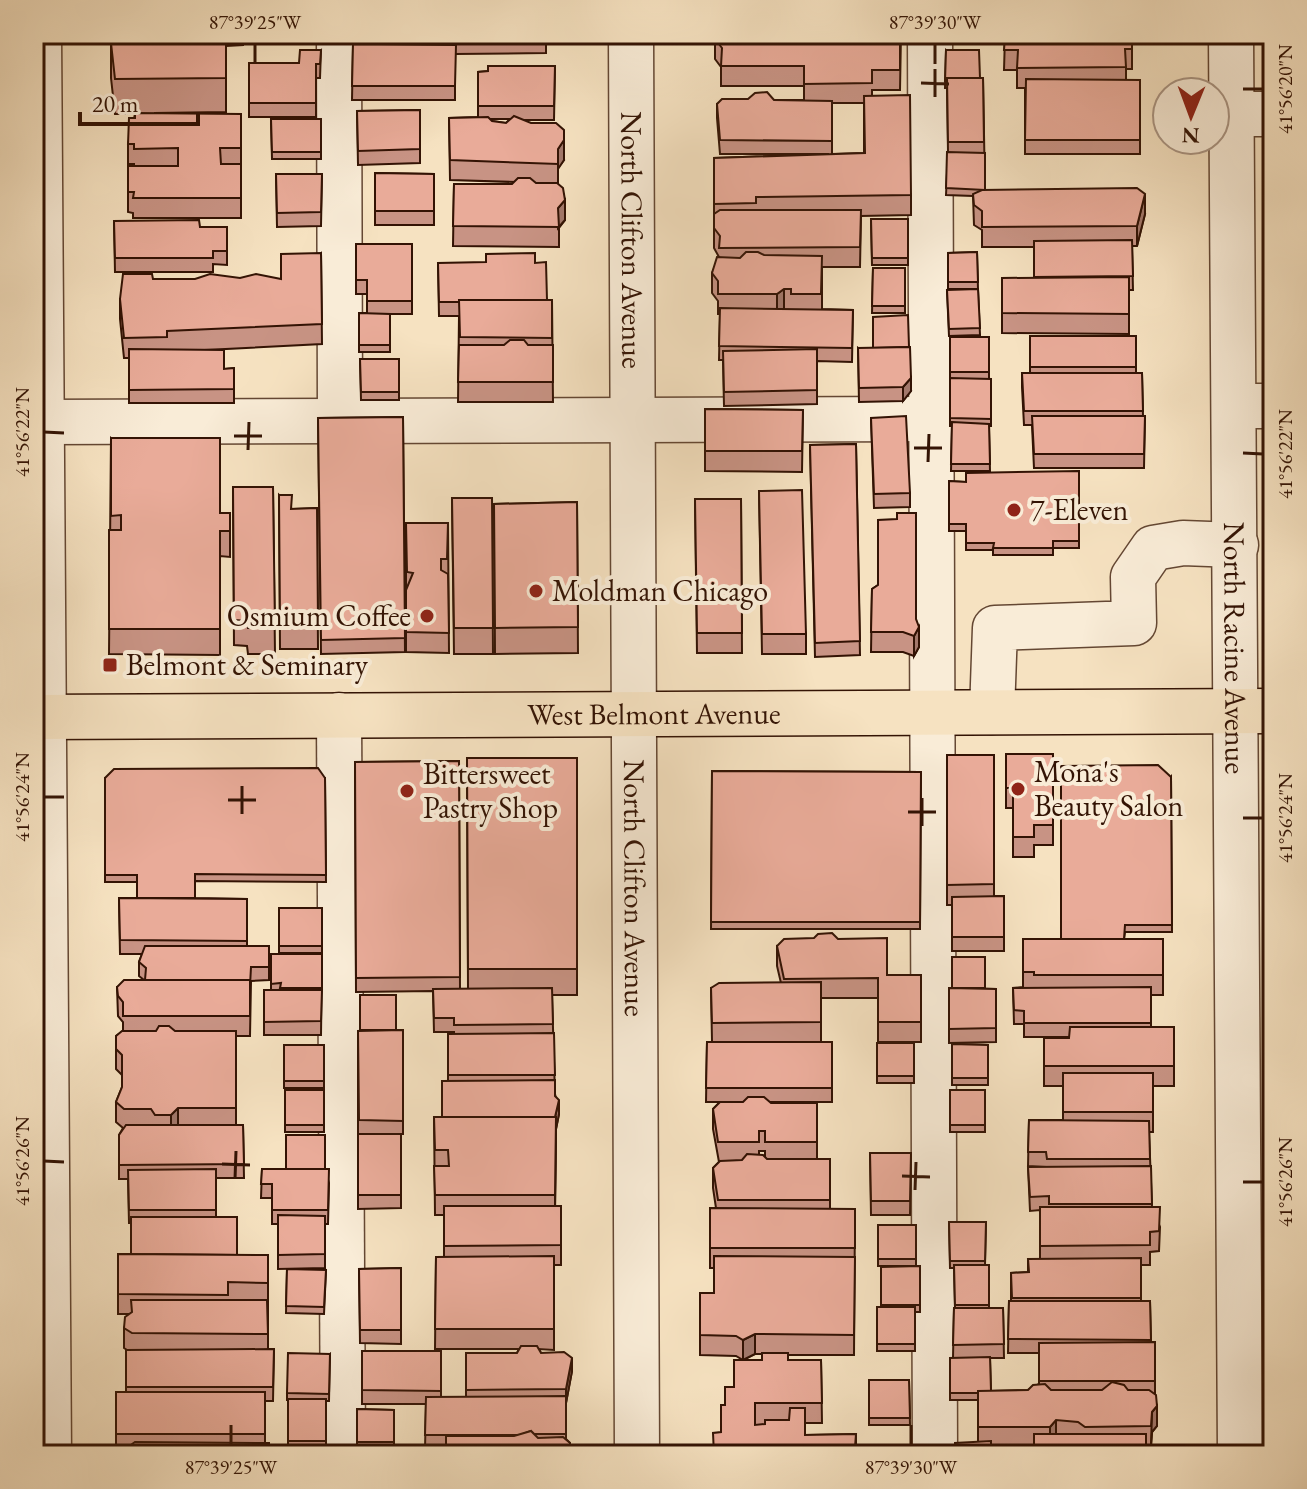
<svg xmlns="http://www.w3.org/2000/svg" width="1307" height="1489" viewBox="0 0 1307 1489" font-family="'EB Garamond',serif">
	<rect width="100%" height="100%" fill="#f6e2c1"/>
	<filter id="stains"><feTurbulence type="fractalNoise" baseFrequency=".0025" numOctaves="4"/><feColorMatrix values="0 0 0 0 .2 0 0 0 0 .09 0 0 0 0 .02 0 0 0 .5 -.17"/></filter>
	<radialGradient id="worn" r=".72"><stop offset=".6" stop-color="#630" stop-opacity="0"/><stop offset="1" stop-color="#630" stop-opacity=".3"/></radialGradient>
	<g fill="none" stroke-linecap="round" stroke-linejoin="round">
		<g stroke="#644733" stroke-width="47">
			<g id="minor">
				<polyline points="39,34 49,1455"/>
				<polyline points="339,34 340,419"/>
				<path id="s1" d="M631,34L637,1455"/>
				<polyline points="930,34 935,1455"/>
				<path id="s2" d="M1231,34L1240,1455"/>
				<polyline points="1232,114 1273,114"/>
				<polyline points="1235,406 1273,406"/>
				<polyline points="43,422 929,419"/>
				<polyline points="992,712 995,628 1134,623 1133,577 1153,548 1183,543 1236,545"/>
				<polyline points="339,715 343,1455"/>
			</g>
		</g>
		<g stroke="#331304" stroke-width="47">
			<g id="major">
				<path id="s3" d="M34,717L1273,711"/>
			</g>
		</g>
		<use href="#minor" stroke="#f9ecd7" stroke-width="44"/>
		<use href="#major" stroke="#f6e2c1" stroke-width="44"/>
	</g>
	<g fill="#c89384" stroke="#331304" stroke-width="2" fill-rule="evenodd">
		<polygon points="133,34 243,34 243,45 226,46 226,112 154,113 241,114 241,218 133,218 133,213 128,212 128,166 134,166 134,164 128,164 128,144 135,114 115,114 111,78 111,43 133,36"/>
		<polygon points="444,34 546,34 546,53 455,54 455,100 352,100 353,44 444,45"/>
		<path d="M901,34L900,90H872V96L911,195V215L861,216L860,267H822V309L853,310L852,362L817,361V404L724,406L723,360H719L720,314H718V301L712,293V273L719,257L714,248V158L829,154H720L717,118V104L774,100H804V86H721V67L715,59V39ZM832,103H864V153L832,154Z"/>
		<polygon points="1132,34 1132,69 1126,69 1126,80 1140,80 1140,154 1025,154 1025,88 1017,88 1017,70 1004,70 1005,36"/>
		<polygon points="321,50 320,78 316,78 316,117 249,117 249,63 299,63"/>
		<polygon points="946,50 980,78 983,78 985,190 1145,214 1137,246 1132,246 1133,290 1129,290 1129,334 1002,333 1002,278 1034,278 1034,247 982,247 982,230 974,225 973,196 946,195 948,152 947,88 945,88"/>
		<path d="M555,66L554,120H523L564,160L558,168V184L565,220L559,228V247L453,246L454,184H512L514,182L450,180L449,118L478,117V72ZM490,119H510L506,123L492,121Z"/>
		<polygon points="420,110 420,163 358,165 357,111"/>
		<polygon points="271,119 321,119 321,159 272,159"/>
		<polygon points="375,173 434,174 434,225 375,225"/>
		<polygon points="276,174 322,174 321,226 277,227"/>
		<polygon points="871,219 908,219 908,265 872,265"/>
		<polygon points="114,221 200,227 227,227 227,265 213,264 213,272 115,272"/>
		<polygon points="356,244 412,244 412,314 390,314 390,352 359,352 359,313 367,313 367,294 356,294"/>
		<polygon points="977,252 978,289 948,289 948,253"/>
		<polygon points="321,253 322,344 207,350 224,369 234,368 234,403 129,403 129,358 124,358 120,319 120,299 153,279 281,279"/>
		<polygon points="438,263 535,263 547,300 552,300 553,402 458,402 459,316 439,316"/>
		<polygon points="873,268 905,268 905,313 872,313"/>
		<polygon points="978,289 980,335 949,336 947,290"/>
		<polygon points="1030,336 1136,336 1136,373 1142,373 1143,416 1145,416 1144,468 1034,468 1032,425 1024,425 1022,387 1022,373 1030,373"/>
		<polygon points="950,337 989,337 989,379 991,419 991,426 989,426 990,471 951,471 952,426 950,426"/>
		<polygon points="858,348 911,391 903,401 859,402"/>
		<polygon points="360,359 399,359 399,400 361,400"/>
		<polygon points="705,409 803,410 802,472 705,471"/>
		<polygon points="403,417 405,652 321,654 318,418"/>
		<polygon points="871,418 910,493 910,507 874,508"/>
		<polygon points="111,438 220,513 230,513 230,557 220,556 220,655 109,654"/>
		<polygon points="856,444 860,655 815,657 810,445"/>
		<polygon points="1079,471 1079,548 1053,548 1053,555 993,555 993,550 966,550 966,531 949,531 949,481 966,482"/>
		<polygon points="233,487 273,487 275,654 248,654 247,646 234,645"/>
		<polygon points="759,491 806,634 806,654 762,654"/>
		<polygon points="279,495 292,509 317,508 318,649 280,649"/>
		<polygon points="452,498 492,498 493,654 454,654"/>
		<polygon points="695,499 741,499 742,653 697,653"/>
		<polygon points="577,502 578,653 495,654 494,504"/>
		<polygon points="406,523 448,523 449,653 406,652"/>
		<polygon points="878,585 916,619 919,647 914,656 903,652 871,652 872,589"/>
		<polygon points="1006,754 1053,754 1053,845 1034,845 1034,857 1013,857 1013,808 1006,808"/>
		<polygon points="947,755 994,755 994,896 1004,896 1004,951 952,951 952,905 947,905"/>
		<polygon points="467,758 577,758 577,995 552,995 555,1094 559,1114 556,1129 555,1206 561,1206 561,1265 554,1265 554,1350 539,1349 541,1353 572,1371 566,1403 566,1439 570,1443 570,1455 425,1449 426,1404 362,1404 362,1351 441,1351 441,1397 466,1397 466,1353 517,1353 519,1349 435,1349 436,1257 444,1257 444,1215 435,1215 434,1117 442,1117 448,1080 448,1034 454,1034 454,1032 434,1032 433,991 356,992 355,762 459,761 460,989 468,989"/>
		<polygon points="712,771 921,772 920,929 711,929"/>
		<polygon points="1171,777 1172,932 1125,932 1124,939 1163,939 1163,995 1151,995 1151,1027 1174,1027 1174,1086 1153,1086 1153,1132 1149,1132 1152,1207 1160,1227 1159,1251 1150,1252 1150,1265 1141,1265 1141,1301 1150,1301 1151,1342 1155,1342 1155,1394 1157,1426 1152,1432 1151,1446 991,1447 978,1442 978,1400 950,1400 950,1358 953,1358 954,1308 955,1308 954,1268 950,1268 949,1222 986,1222 985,1265 989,1265 989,1308 1003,1308 1004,1358 990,1358 991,1391 1028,1390 1039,1384 1039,1353 1008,1353 1009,1301 1011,1301 1011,1273 1028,1272 1028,1259 1040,1259 1040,1210 1030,1211 1028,1167 1046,1167 1028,1166 1029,1120 1063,1120 1063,1086 1044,1086 1044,1038 1069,1037 1024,1037 1024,1024 1014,1024 1013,988 1023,987 1023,939 1061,939"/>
		<polygon points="105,778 325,778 326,882 195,881 195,898 247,899 247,946 269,946 269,980 251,981 250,1036 236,1036 236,1125 243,1125 244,1178 216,1178 216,1217 237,1255 268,1255 268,1349 274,1349 273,1401 265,1401 265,1443 116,1447 116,1392 126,1392 126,1350 127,1350 124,1348 124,1328 130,1314 118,1314 118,1254 131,1254 131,1223 129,1223 128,1179 119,1179 119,1135 123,1128 116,1122 116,1102 122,1087 122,1075 116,1069 116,1036 123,1031 123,1022 118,1016 117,987 144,980 139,976 139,962 142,954 120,954 119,898 137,898 137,882 105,882"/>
		<rect x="279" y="908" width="43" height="45"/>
		<path d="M777,946L887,975H921V1042H878V998H821V1042H832V1102H770L817,1103V1159H830V1209H855L854,1355H788V1360H821L822,1423H805V1435L856,1434V1455H713L721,1432L725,1405L734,1387L762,1360V1354H755L743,1360L736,1356L700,1355V1293H714V1268H710V1208H716L713,1188V1168L719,1162L713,1129V1109L720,1102H706L707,1042H712L711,988L781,983L777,966ZM759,1151H765V1157L759,1155Z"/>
		<polygon points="271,954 322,954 321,1035 264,1035 264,990 271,990"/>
		<polygon points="949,988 996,989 996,1042 949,1043"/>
		<polygon points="403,1030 403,1134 401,1134 401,1208 358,1209 358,1031"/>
		<rect x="877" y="1043" width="37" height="40"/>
		<polygon points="952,1044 988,1045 988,1085 952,1085"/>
		<rect x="284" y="1045" width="40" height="43"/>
		<rect x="285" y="1090" width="39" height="42"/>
		<rect x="950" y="1090" width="35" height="42"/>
		<polygon points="870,1153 911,1153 910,1215 871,1215"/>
		<polygon points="262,1169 325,1169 329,1183 328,1224 325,1224 325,1268 278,1269 278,1224 272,1224 272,1198 261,1198"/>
		<rect x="878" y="1225" width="38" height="41"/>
		<polygon points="920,1266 920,1312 915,1312 915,1351 877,1351 877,1307 881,1307 881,1267"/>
		<polygon points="401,1268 401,1344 360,1343 359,1269"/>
		<polygon points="287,1269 326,1270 324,1314 286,1313"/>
		<polygon points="330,1354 329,1401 326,1401 326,1448 288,1448 288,1400 287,1400 287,1393"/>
		<polygon points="869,1380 909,1380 910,1425 869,1425"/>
		<polygon points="357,1409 394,1410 394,1449 357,1449"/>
	</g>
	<g fill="#a3786b" stroke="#331304" stroke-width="2">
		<polygon points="564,140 564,160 558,169 558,149"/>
		<polygon points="1145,194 1145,214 1137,246 1137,226"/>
		<polygon points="565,200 565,220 558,228 558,208"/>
		<polygon points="784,289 784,309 777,314 777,294"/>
		<polygon points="911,378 911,391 903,401 903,387"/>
		<polygon points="919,627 919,647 914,656 914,636"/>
		<polygon points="559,1100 559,1114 556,1129 555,1215 555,1117"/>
		<polygon points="178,1108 178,1128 171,1135 171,1115"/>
		<polygon points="755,1334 755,1354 743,1360 743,1340"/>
		<polygon points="572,1358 572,1371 566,1403 566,1389"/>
		<polygon points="1157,1406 1157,1426 1152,1432 1151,1446 1152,1412"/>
		<polygon points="1056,1420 1056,1440 1050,1447 1050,1427"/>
	</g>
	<g fill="#e9ab99" stroke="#331304" stroke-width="2">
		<polygon points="148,34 168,34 172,39 226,39 226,78 115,79 111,43 117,38"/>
		<polygon points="715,34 900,34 900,70 872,70 872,83 804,84 804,66 721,66 722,48 715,39"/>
		<polygon points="1017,34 1132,34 1132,49 1125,49 1126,67 1017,68 1018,50 1004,50 1005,36 1017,37"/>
		<polygon points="353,44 456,45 455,86 352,86"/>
		<polygon points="300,50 321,50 320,64 316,64 316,103 249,103 249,63 299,63"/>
		<polygon points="946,50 979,50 980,78 947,78 947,81 945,81"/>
		<polygon points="488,66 555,66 554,106 478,106 478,72 488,71"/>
		<polygon points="947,78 983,78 984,142 948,142"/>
		<polygon points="1026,79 1140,80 1140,140 1025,140"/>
		<polygon points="767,92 774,100 832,101 832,141 720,140 717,104 722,99 748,99 755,93"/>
		<polygon points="910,95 911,195 756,197 756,203 714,204 714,158 865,153 864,96"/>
		<polygon points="420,110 420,149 358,151 357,111"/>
		<polygon points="135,113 241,114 241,148 220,148 221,164 241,164 241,198 133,198 134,192 128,192 128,166 178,166 178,148 134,149 134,144 128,144 129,118 135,118"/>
		<polygon points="514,116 531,123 556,123 564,130 564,140 558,149 558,164 450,160 449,118 488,117 492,121 506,123"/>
		<polygon points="271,119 321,119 321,152 272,152"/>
		<polygon points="947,152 985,153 985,190 946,188"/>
		<polygon points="375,173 434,174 434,211 375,211"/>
		<polygon points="276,174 322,174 321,212 277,213"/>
		<polygon points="518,178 530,178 536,183 557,183 563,188 565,200 558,208 559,227 453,226 454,184 512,184"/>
		<polygon points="1137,188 1145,194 1137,226 982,227 982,211 974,205 973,194 982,190"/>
		<polygon points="720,210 861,210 860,247 719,248 720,236 714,228 714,214"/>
		<polygon points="871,219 908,219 908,258 872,258"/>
		<polygon points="199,220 200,227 227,227 227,251 213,251 213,258 115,258 114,221"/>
		<polygon points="1132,240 1133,276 1034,277 1034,241"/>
		<polygon points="356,244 412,244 412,301 367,301 367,280 356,280"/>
		<polygon points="746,252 758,252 764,255 822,256 821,294 791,294 791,289 784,289 777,294 718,294 718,281 712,273 717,257 740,258"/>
		<polygon points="977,252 978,282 948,282 948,253"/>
		<polygon points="321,253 322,324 167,331 167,337 124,338 120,299 123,274 152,274 153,279 195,279 210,274 240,278 256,274 281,279 281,254"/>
		<polygon points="535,253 535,263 546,262 547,300 459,300 459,302 439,302 438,263 486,262 486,254"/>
		<polygon points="873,268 905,268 905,306 872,306"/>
		<polygon points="1129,277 1129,314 1002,313 1002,278"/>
		<polygon points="978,289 980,328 949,329 947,290"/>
		<polygon points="459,300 552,300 552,338 460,337"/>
		<polygon points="720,308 853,310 852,348 719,346"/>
		<polygon points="359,313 390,314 390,345 359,345"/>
		<polygon points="908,315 909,347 873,348 873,317"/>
		<rect x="1030" y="336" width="106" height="31"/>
		<rect x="950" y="337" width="39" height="35"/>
		<polygon points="510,340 524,340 528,345 553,345 553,382 458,382 459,345 504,345"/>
		<polygon points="910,347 911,378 903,387 859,388 858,348"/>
		<polygon points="129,349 224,350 224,369 234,368 234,389 129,390"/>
		<polygon points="817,349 817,390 724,392 723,351"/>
		<polygon points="360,359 399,359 399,392 361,392"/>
		<polygon points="1022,373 1142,373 1143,411 1024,411"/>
		<polygon points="950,378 991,379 991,419 950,418"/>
		<polygon points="705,409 803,410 802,451 705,451"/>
		<polygon points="906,416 910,493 874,494 871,418"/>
		<polygon points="1032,416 1145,416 1144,454 1034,454"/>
		<polygon points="403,417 405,638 321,640 318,418"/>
		<polygon points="952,422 989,424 990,464 951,464"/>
		<polygon points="111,438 220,438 220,513 230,513 230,531 220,531 220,629 109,629 109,530 121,530 121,515 111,516"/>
		<polygon points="856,444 860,641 815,643 810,445"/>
		<polygon points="1079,471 1079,541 1053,541 1053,548 993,548 994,543 966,543 966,524 949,524 949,481 966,482 966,473"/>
		<polygon points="233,487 273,487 275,628 248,628 247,621 234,620"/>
		<polygon points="802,490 806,634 762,634 759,491"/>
		<polygon points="279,495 292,495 291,509 317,508 318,623 280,624"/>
		<polygon points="452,498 492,498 493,628 454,628"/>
		<polygon points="695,499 741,499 742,633 697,633"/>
		<polygon points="577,502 578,627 495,628 494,504"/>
		<polygon points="897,513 916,513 916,619 919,627 914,636 903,632 871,632 872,589 878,585 878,520 897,519"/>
		<polygon points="406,523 448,523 447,559 441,559 441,570 448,574 449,633 406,632 406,590 413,573 407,572"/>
		<polygon points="1006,754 1053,754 1053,825 1034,825 1034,837 1013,837 1013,788 1006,788"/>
		<polygon points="947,755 994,755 994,884 947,885"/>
		<polygon points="467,758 577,758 577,969 468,969"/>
		<polygon points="459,761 460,977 356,978 355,762"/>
		<polygon points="1158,765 1171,777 1172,925 1125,925 1124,939 1061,939 1061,766"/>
		<polygon points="318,768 325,778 326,875 195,874 195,898 137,898 137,875 105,875 105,778 114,769"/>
		<polygon points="712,771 921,772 920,922 711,922"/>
		<polygon points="1004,896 1004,937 952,937 952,897"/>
		<polygon points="119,898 247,899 247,941 120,940"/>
		<rect x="279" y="908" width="43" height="38"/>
		<polygon points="832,933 838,939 887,938 887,975 921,975 921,1022 878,1022 878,978 784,979 777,946 784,939 814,938 818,934"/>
		<polygon points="1023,939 1163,939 1163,975 1034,975 1034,972 1023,972"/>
		<polygon points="145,946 269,946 269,967 251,967 250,986 250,980 145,980 146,968 139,962"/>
		<polygon points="271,954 322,954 322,988 280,988 281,983 271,984"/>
		<rect x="952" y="957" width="33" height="31"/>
		<polygon points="124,980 250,980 250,1016 123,1016 123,1002 118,996 117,987"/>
		<polygon points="821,982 821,1022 712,1023 711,988 719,983"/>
		<polygon points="1151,987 1151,1023 1024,1023 1024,1011 1014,1010 1013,988"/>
		<polygon points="552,988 553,1024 454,1025 454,1018 434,1018 433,989"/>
		<polygon points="949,988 996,989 996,1028 949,1029"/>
		<polygon points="264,990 322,990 321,1021 264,1022"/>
		<rect x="360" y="995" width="36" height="35"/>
		<polygon points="159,1026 169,1026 175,1031 236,1031 236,1108 178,1108 171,1115 155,1115 151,1109 124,1109 116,1102 122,1087 122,1055 116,1049 116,1036 122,1031 156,1031"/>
		<polygon points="1070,1027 1174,1027 1174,1066 1044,1066 1044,1038 1069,1038"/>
		<polygon points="403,1030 403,1121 359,1120 358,1031"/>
		<polygon points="554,1033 555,1075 448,1075 448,1034"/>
		<polygon points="707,1042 832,1042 832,1088 706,1088"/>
		<rect x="877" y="1043" width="37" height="33"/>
		<polygon points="952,1044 988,1045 988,1078 952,1078"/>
		<rect x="284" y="1045" width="40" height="36"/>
		<rect x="1063" y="1073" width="90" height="39"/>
		<polygon points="555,1080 555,1096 559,1100 555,1117 442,1117 442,1081"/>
		<rect x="285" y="1090" width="39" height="35"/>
		<rect x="950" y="1090" width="35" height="35"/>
		<polygon points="748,1097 764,1097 771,1103 817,1103 817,1142 765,1142 765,1131 759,1131 759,1142 718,1142 713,1109 720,1102 743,1102"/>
		<polygon points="434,1117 556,1117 555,1195 435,1195 434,1166 449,1166 448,1150 435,1150"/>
		<polygon points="1029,1120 1149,1121 1150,1159 1047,1159 1046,1152 1028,1152"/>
		<polygon points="126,1125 243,1125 244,1164 119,1165 119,1135"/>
		<rect x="358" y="1134" width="43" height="61"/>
		<rect x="286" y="1135" width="39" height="34"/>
		<polygon points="870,1153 911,1153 910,1201 871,1201"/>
		<polygon points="747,1154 763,1155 767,1159 830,1159 830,1200 718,1200 713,1168 720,1161 742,1160"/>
		<polygon points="1151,1166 1152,1204 1049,1204 1049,1196 1030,1197 1028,1167"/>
		<polygon points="216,1169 216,1210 129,1210 128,1170"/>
		<polygon points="262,1169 329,1169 328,1210 272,1210 272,1184 261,1184"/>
		<polygon points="444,1206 561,1206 561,1245 444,1246"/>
		<polygon points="1040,1207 1160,1207 1159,1231 1150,1232 1150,1245 1040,1246"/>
		<polygon points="710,1208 855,1209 855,1248 710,1248"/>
		<polygon points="278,1215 325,1216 325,1254 278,1255"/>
		<polygon points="131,1217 237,1217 237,1255 131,1254"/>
		<polygon points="949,1222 986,1222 985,1261 950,1261"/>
		<rect x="878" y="1225" width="38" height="34"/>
		<polygon points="118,1254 268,1255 268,1283 228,1282 228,1295 118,1294"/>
		<polygon points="554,1256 554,1329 435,1329 436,1257"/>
		<polygon points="714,1256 855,1257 854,1335 755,1334 743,1340 736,1336 700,1335 700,1293 714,1293"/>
		<polygon points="1141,1258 1141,1298 1012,1298 1011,1273 1029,1272 1028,1259"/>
		<polygon points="954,1265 989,1265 989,1305 955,1305"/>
		<polygon points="920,1266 920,1305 881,1305 881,1267"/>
		<polygon points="401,1268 401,1330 360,1330 359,1269"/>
		<polygon points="287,1269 326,1270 324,1307 286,1306"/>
		<polygon points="131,1300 267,1300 268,1334 132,1333 124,1328 125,1317 132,1312"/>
		<polygon points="1009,1301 1150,1301 1151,1340 1008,1339"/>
		<rect x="877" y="1307" width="38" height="37"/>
		<polygon points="954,1308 1003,1308 1004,1344 953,1345"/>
		<polygon points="1155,1342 1155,1381 1039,1381 1039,1343"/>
		<polygon points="521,1346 537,1346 541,1353 564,1352 572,1358 566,1389 466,1390 466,1353 517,1353"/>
		<polygon points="274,1349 273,1387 126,1387 126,1350"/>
		<polygon points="362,1351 441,1351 441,1391 362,1390"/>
		<polygon points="288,1353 330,1354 329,1394 287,1393"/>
		<polygon points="762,1353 788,1353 788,1360 821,1360 822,1403 755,1403 755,1425 765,1424 765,1420 789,1420 790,1408 805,1408 805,1435 856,1434 855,1447 833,1446 833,1455 714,1455 713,1433 721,1432 721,1405 725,1405 725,1387 734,1387 734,1360 762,1360"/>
		<polygon points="990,1357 991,1391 978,1391 978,1393 950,1393 950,1358"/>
		<polygon points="869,1380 909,1380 910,1418 869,1418"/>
		<polygon points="1112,1382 1124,1385 1128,1390 1149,1390 1156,1395 1157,1406 1152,1412 1151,1426 1085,1427 1078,1422 1056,1420 1050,1427 978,1427 978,1391 1028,1390 1033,1385 1045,1384 1051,1390 1102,1390"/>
		<rect x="116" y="1392" width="149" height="42"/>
		<polygon points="566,1396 566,1434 534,1434 531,1431 520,1435 425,1435 426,1397"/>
		<rect x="288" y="1399" width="38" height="42"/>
		<polygon points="357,1409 394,1410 394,1442 357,1442"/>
		<polygon points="531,1431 538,1438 563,1437 570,1443 570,1452 567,1455 446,1455 446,1436 514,1436"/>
		<rect x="1034" y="1434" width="112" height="21"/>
		<polygon points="991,1441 991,1455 955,1455 955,1443"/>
		<polygon points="135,1442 269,1443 269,1455 128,1455 128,1447"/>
	</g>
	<path fill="none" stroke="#331304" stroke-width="3" d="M255,64V44M935,64V44M921,83L949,84M1243,89H1263M935,97V69M44,432L64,433M234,436H262M914,448H942M248,450L249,422M1243,453L1263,454M928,462L929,434M44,797H64M228,800H256M908,812H936M242,814V786M1243,818H1263M922,826V798M44,1161L64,1162M222,1164L250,1165M902,1176L930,1177M235,1179L236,1151M1243,1182H1263M915,1190L916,1162M231,1445V1425M911,1445V1425"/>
	<g fill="#8f2418" stroke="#f9ecd7" stroke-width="3">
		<circle cx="1014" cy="510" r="8"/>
		<circle cx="536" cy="591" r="8"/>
		<circle cx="427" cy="616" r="8"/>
		<rect x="102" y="657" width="16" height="16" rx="4"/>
		<circle cx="1018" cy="789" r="8"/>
		<circle cx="407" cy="791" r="8"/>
	</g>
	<g text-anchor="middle" stroke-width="8" stroke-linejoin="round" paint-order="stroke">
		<g font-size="30" fill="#331304" stroke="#f9ecd7">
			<text dy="10" stroke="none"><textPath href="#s1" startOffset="206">North Clifton Avenue</textPath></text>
			<text dy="10" stroke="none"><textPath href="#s2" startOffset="614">North Racine Avenue</textPath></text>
			<text dy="10" stroke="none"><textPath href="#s3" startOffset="620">West Belmont Avenue</textPath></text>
			<text dy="10" stroke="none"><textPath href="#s1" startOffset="854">North Clifton Avenue</textPath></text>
		</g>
		<g font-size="30" fill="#331304" stroke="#f9ecd7" text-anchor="start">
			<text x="1030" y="520">7-Eleven</text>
			<text x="552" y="601">Moldman Chicago</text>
			<text x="411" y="626" text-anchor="end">Osmium Coffee</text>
			<text x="126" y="675">Belmont &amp; Seminary</text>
			<text x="1034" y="782">Mona's<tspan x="1034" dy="34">Beauty Salon</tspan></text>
			<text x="423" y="784">Bittersweet<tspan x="423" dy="34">Pastry Shop</tspan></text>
		</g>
	</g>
	<rect width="1307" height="1489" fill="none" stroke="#f6e2c1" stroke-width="88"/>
	<g transform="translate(1191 116) rotate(181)"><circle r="38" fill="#f9ecd7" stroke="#aa9583" stroke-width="2"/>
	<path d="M0-6L14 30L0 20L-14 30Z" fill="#8f2418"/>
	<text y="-12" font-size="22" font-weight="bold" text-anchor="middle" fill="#331304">N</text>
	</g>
	<path d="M80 112v12h118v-12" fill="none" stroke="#331304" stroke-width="4"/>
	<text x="92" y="112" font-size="24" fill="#331304" stroke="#f9ecd7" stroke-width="6" paint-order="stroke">20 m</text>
	<rect x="44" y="44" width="1219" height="1401" fill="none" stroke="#331304" stroke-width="3"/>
	<g font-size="20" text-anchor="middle" fill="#331304">
		<text x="255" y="29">87°39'25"W</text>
		<text x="935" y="29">87°39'30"W</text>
		<text transform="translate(1285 89) rotate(-90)" y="7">41°56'20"N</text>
		<text transform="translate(22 432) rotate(-90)" y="7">41°56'22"N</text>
		<text transform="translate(1285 454) rotate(-90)" y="7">41°56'22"N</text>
		<text transform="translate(22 797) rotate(-90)" y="7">41°56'24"N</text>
		<text transform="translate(1285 818) rotate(-90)" y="7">41°56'24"N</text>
		<text transform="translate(22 1161) rotate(-90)" y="7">41°56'26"N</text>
		<text transform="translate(1285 1182) rotate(-90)" y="7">41°56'26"N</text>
		<text x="231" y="1474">87°39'25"W</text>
		<text x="911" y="1474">87°39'30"W</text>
	</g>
	<rect width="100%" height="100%" filter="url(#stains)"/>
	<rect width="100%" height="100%" fill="url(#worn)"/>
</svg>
